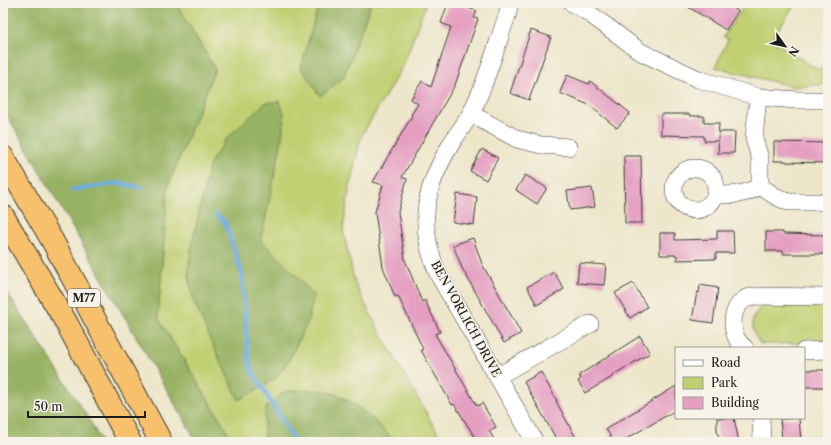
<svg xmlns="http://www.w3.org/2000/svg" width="831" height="445" viewBox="0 0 831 445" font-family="'Libre Caslon Text',serif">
	<rect width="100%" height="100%" fill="#f7f3e8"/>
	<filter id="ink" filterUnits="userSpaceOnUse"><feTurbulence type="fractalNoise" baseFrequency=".025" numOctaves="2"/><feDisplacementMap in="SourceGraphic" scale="8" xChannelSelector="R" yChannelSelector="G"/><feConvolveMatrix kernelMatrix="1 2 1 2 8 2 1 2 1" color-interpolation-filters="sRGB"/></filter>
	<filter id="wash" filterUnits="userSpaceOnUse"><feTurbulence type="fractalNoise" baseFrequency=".012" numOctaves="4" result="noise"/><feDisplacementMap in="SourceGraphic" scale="16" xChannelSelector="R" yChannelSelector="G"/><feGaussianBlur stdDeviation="0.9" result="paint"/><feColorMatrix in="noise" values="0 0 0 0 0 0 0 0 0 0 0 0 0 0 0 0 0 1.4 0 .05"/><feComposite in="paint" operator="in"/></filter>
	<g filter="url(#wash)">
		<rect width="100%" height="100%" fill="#ede6ca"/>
		<g fill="#c0cf71" stroke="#6e7646">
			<polygon points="176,3 319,3 301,68 343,78 371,3 426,3 404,64 361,137 349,190 343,230 355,284 377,327 443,442 234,442 158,318 168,186 215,69"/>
			<polygon points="746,3 792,3 795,4 771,40 820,71 827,59 828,60 828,84 794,87 715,67 728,40 723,37"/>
			<path d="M763,305H823L828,309V339L820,343L761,344C755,338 751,327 753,319C754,314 759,309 763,305Z"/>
		</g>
		<g fill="#98b263" stroke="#5a6740">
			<polygon points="3,3 176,3 215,69 168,186 158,318 234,442 197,442 3,108"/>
			<polygon points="319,3 371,3 343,78 320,96 301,68"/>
			<polygon points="279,101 284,113 282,140 261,240 295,274 314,296 308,321 289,360 275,379 239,400 209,337 193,300 188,271 192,244 210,163 227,138 265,103"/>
			<polygon points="3,286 89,419 101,442 3,442"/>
			<path d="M285,391C296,391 316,389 326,391C356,400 374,420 395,442H264V421L266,407Z"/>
		</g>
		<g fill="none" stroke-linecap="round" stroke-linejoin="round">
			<g stroke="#6aabde" stroke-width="4.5">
				<polyline points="72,190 120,183 142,188"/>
				<polyline points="216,215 225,222 242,274 248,353 251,369 295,442"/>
			</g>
		</g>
		<g id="blocks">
			<g fill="#e49fc1">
				<polygon points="448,3 453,3 477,11 474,18 478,19 455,85 402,177 407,179 398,212 405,260 422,302 425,300 440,332 435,334 477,406 482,403 496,427 489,431 496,442 478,442 454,404 452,405 421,350 423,349 398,296 395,297 383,267 375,212 383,185 373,182 412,116 411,115 418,104 411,99 422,81 431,87 451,27 441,23"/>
				<polygon points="682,3 725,3 738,11 726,30"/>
				<polygon points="531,30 551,37 529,100 510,93"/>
				<polygon points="567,75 589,84 590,81 630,113 617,128 589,105 560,93"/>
				<polygon points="661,114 690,114 690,116 704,116 704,123 719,123 718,141 704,141 704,136 661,135"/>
				<polygon points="719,132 735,132 734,153 718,153"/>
				<polygon points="774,142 828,143 828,163 786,162 786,161 774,161"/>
				<polygon points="482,149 498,158 486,180 470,171"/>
				<polygon points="624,156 641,156 642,223 625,223"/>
				<polygon points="525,175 547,188 537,204 516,190"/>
				<polygon points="592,188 595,207 570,210 567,191"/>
				<polygon points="457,194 477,197 474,225 453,222"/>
				<polygon points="717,231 733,231 734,253 716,253 716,259 677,260 677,255 660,255 660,233 675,233 675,240 717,239"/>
				<polygon points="766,232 783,232 783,234 825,235 825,254 783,254 783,251 766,251"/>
				<polygon points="473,238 482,264 521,333 504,343 462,268 453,245"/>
				<polygon points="579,263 606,265 604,285 577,283"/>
				<polygon points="554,272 564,289 537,305 527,287"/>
				<polygon points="633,283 647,307 630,318 615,293"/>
				<polygon points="700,285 718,288 713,323 692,320 697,292 699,293"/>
				<polygon points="640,336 650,353 613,375 614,376 585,393 578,381 581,379 579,375"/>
				<rect x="804" y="370" width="24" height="17"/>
				<polygon points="541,372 557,401 556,401 578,442 558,442 524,382"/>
				<polygon points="676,386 676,410 621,442 614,442 606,429"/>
				<polygon points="717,418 734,418 739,442 720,442 717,431"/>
				<polygon points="799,418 801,442 785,442 785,438 782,438 780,419"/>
			</g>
		</g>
	</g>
	<g filter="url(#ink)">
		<use href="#blocks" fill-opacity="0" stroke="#3b3a36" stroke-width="1"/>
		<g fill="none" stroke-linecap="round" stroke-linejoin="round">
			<g stroke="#3b3a36" stroke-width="18">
				<g id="minor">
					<path d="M509,3L508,13C496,46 487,82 471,113C465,124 457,134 451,144C424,189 417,224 438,274L535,442"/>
					<polyline points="572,3 586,11 641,52 698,79 758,97 797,100 828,100"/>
					<polyline points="758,97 754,139 760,158 760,186 775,196 788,202 828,202"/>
					<polyline points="471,114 517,139 541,145 568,147"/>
					<circle cx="695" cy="189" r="21"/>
					<path d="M715,195C733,195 745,195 760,186"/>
					<path d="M745,348C730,337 728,310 745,299C747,297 752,297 754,296L823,297L828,298"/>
					<polyline points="804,351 828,350"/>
					<polyline points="498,376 590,324"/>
					<polyline points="761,418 762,442"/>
				</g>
			</g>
			<g stroke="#3b3a36" stroke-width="24">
				<g id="motorway">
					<polyline points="3,157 52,240 161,442"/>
					<polyline points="3,216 66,322 130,442"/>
				</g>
			</g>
			<use href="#minor" stroke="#fff" stroke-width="17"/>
			<use href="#motorway" stroke="#f7c06c" stroke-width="22"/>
		</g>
	</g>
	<g text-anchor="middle" stroke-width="3" stroke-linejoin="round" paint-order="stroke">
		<rect fill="#f7f3e8" stroke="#5e5c59" stroke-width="1" x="68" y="289" width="32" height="18" rx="3"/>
		<g font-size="11" font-weight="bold" fill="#1c1c1c">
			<text x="84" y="302">M77</text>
		</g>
		<g font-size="12" fill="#1c1c1c" stroke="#f7f3e8">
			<text transform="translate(466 319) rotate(61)" y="4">BEN VORLICH DRIVE</text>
		</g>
	</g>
	<rect width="831" height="445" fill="none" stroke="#f7f3e8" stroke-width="16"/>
	<rect x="675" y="347" width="130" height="72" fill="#f7f3e8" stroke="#9f9d96"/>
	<rect x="683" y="360" width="20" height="6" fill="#ffffff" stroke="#9f9d96"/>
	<text x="711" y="367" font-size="12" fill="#1c1c1c">Road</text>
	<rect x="683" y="377" width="20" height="12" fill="#c0cf71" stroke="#9f9d96"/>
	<text x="711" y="387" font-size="12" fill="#1c1c1c">Park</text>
	<rect x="683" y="397" width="20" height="12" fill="#e49fc1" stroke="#9f9d96"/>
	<text x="711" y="407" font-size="12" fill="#1c1c1c">Building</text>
	<g transform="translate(785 46) rotate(123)" stroke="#f7f3e8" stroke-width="3" paint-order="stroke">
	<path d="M0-3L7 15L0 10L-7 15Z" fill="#1c1c1c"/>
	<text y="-6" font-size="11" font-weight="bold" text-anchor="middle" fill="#1c1c1c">N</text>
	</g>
	<path d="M28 411v6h117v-6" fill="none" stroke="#1c1c1c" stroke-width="2"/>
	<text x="34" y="411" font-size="12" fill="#1c1c1c" stroke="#f7f3e8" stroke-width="3" paint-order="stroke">50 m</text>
</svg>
